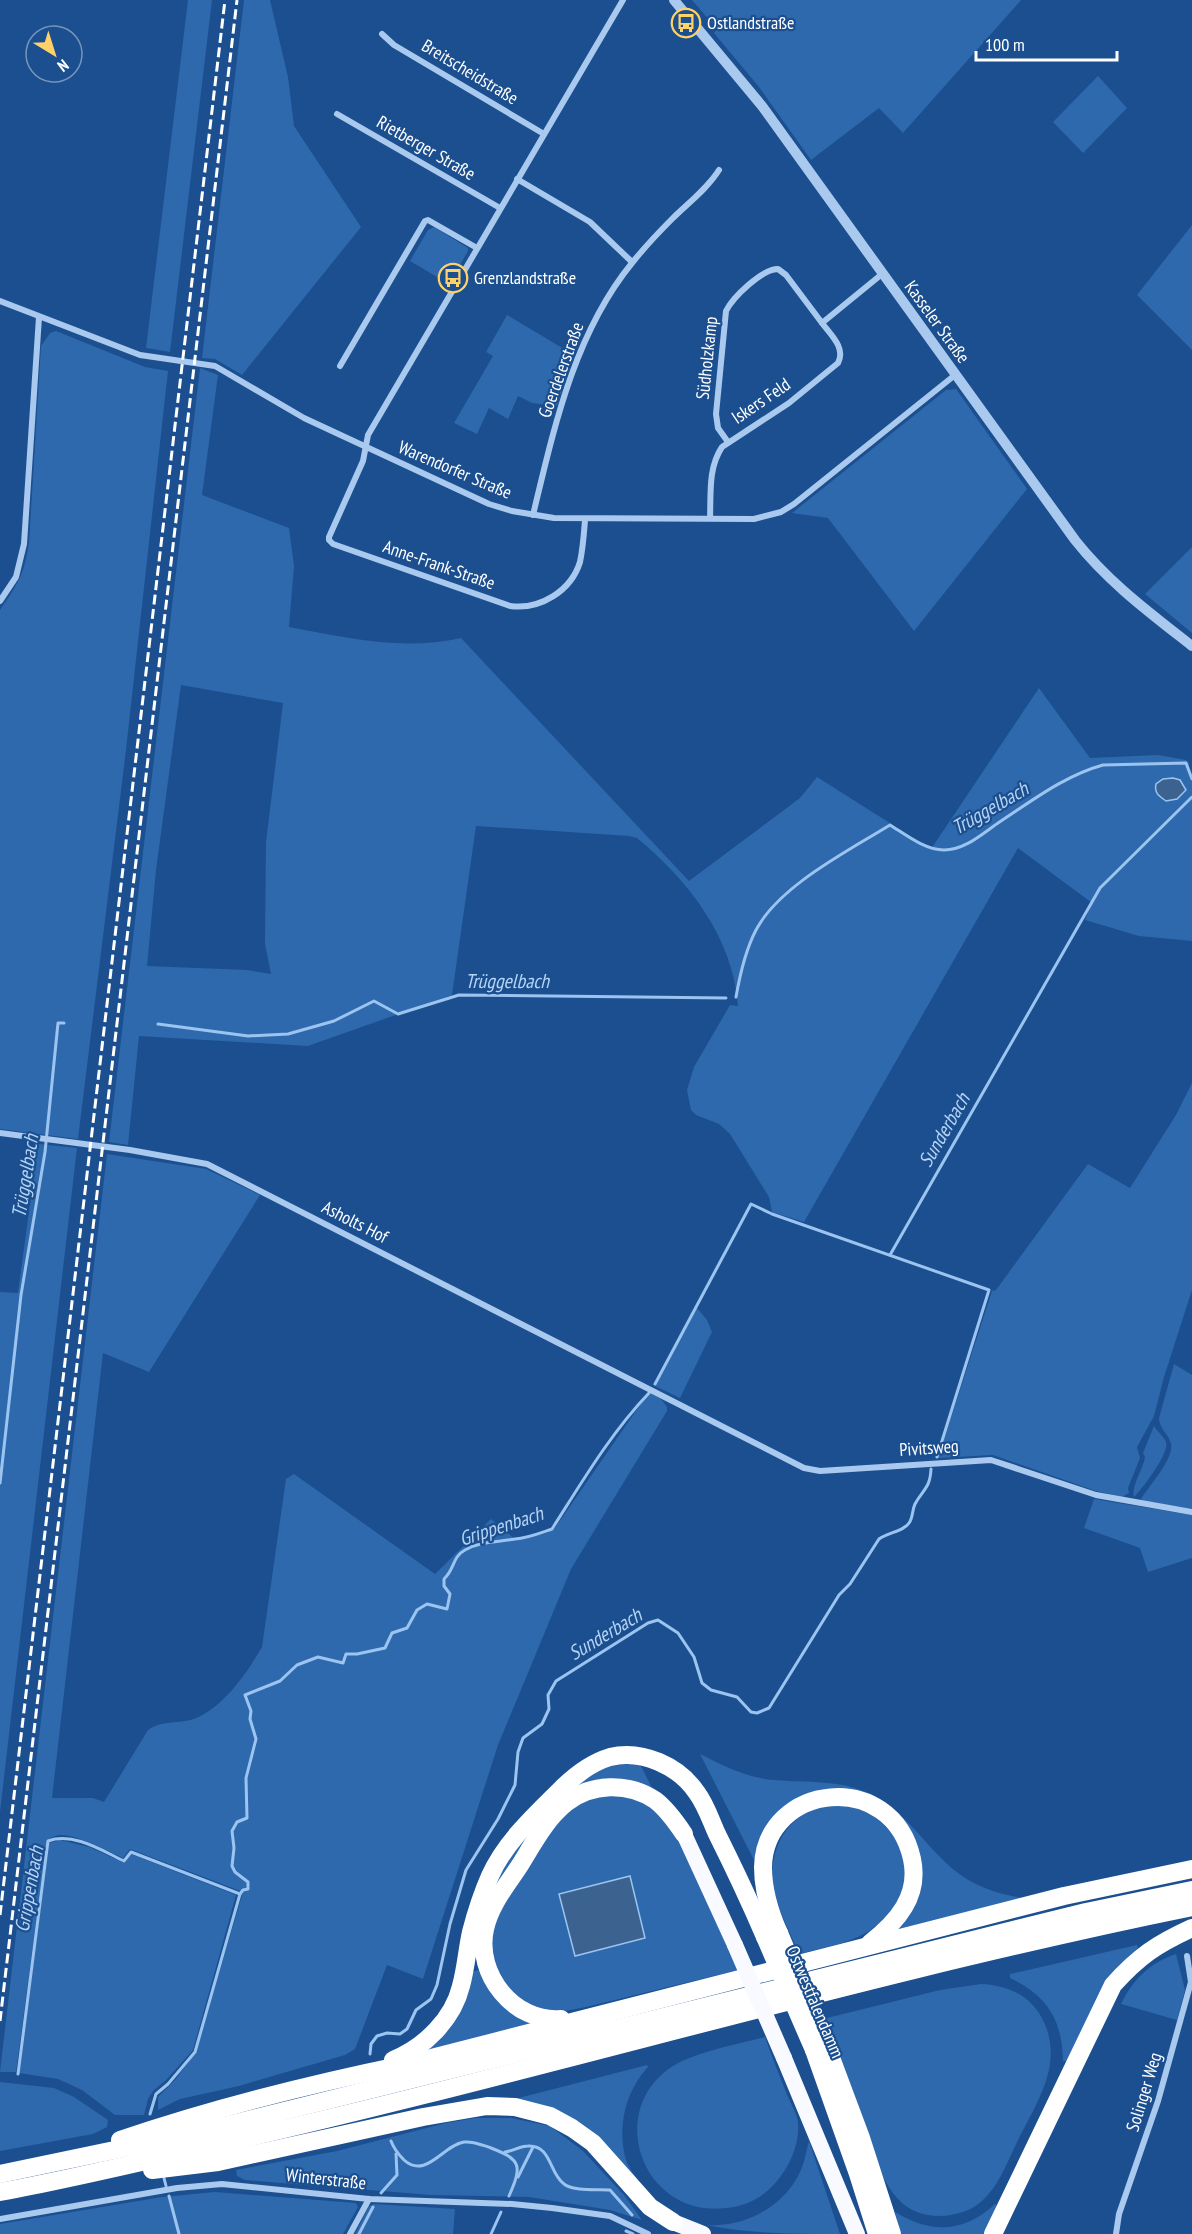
<svg xmlns="http://www.w3.org/2000/svg" width="1192" height="2234" viewBox="0 0 1192 2234" font-family="'PT Sans Narrow',sans-serif">
	<rect width="100%" height="100%" fill="#1b4f8f"/>
	<g fill="#2e69ad" fill-rule="evenodd">
		<polygon points="188,0 212,0 170,352 146,348"/>
		<polygon points="244,0 270,0 288,77 294,126 361,227 242,375 215,359 202,358"/>
		<polygon points="692,0 1021,0 903,133 879,108 811,160 759,87 714,33 717,29"/>
		<polygon points="1098,76 1127,108 1083,153 1053,122"/>
		<polygon points="1192,225 1192,350 1137,295"/>
		<polygon points="434,227 468,248 468,251 449,284 410,261 428,230"/>
		<polygon points="507,315 574,355 557,406 532,403 518,396 508,419 489,408 477,434 454,423 493,356 486,352"/>
		<path d="M56,331L145,367L168,371L126,750L78,1139L0,1129V610C18,584 24,575 29,543L41,346L50,333Z"/>
		<path d="M200,368L218,375L202,495L289,528L294,566L289,627C347,638 403,651 461,638L689,881L800,798L817,777L931,849L1039,688L1090,758L1158,755L1186,760L1189,763V774L1192,782V941L1139,936L1085,920L1092,903L1018,848L804,1222L772,1212L769,1197L730,1134L719,1124L696,1115L691,1110L687,1090L694,1067L730,1005L738,1006C733,937 688,880 637,838L629,836L476,826L452,995L308,1046L139,1036L128,1145L109,1142ZM181,685L283,703L266,842L265,944L271,974L247,970L147,966L156,870Z"/>
		<polygon points="956,389 1027,489 914,631 828,518 792,513 946,390"/>
		<polygon points="1192,547 1192,633 1145,594"/>
		<polygon points="1192,1083 1192,1290 1164,1377 1154,1416 1137,1447 1140,1458 1128,1488 1129,1493 1122,1497 1096,1491 993,1455 938,1458 992,1291 996,1290 1088,1164 1130,1188 1176,1115"/>
		<polygon points="38,1144 77,1148 0,1812 0,1292 18,1293"/>
		<path d="M107,1154L206,1169L260,1195L149,1372L103,1353L52,1798H93L104,1802L148,1730C162,1720 178,1724 194,1719C223,1708 247,1673 262,1647L286,1479L294,1474L435,1574L491,1519L515,1539L547,1533L555,1528L649,1392L661,1399L667,1407V1411L571,1569L498,1745L423,1979L387,1965L355,2049L345,2055L239,2086L180,2099L158,2110V2097L175,2080L196,2052L243,1892L130,1849L123,1858C108,1851 76,1834 60,1835C56,1835 51,1838 47,1840L16,2072H0Z"/>
		<polygon points="697,1308 707,1320 712,1332 680,1398 655,1386"/>
		<path d="M1174,1364L1192,1375V1509L1142,1501L1141,1499C1149,1486 1174,1459 1171,1444C1169,1434 1159,1429 1159,1418Z"/>
		<path d="M1154,1426C1157,1431 1164,1437 1166,1442C1170,1453 1142,1489 1134,1497C1131,1486 1143,1470 1145,1457L1143,1453Z"/>
		<polygon points="1094,1499 1192,1515 1192,1558 1148,1572 1140,1548 1084,1528"/>
		<path d="M700,1754C724,1766 747,1778 774,1780C808,1783 840,1779 873,1795C913,1816 933,1861 972,1882C990,1892 1010,1896 1029,1899L895,1932L914,1899L900,1820L816,1794L756,1864Z"/>
		<polygon points="640,1764 652,1788 591,1783 489,1901 497,1876 511,1853 579,1781 610,1765"/>
		<polygon points="594,1796 624,1796 639,1800 660,1813 677,1837 738,1970 586,2007 565,2011 551,2011 530,2006 519,2000 495,1971 490,1945 496,1916 560,1818 570,1809"/>
		<path d="M842,1805C850,1807 861,1808 868,1812C873,1814 878,1820 883,1824C916,1854 911,1900 876,1926C855,1943 825,1947 799,1954C792,1937 783,1920 777,1903C766,1870 774,1831 806,1813C817,1806 829,1806 842,1805Z"/>
		<polygon points="60,1840 89,1847 125,1863 131,1854 236,1895 193,2050 166,2080 153,2091 148,2099 144,2115 115,2115 82,2090 58,2079 19,2073 49,1843"/>
		<path d="M1137,1945L1138,1948L1127,1958L1068,2061H1063C1062,2019 1047,1996 1010,1978V1974Z"/>
		<path d="M1176,1954L1185,1990L1177,2020L1121,2004C1133,1979 1150,1963 1176,1954Z"/>
		<polygon points="481,1969 536,2023 429,2051 472,1972"/>
		<path d="M981,1984C1004,1985 1026,1993 1039,2013C1067,2059 1039,2098 1018,2140C1007,2162 998,2190 977,2205C955,2220 917,2221 898,2199C880,2179 873,2151 863,2126C850,2090 836,2055 823,2019L940,1990Z"/>
		<path d="M765,2037C772,2057 780,2077 788,2097C791,2104 797,2114 798,2122C800,2143 790,2166 777,2181C764,2197 747,2206 726,2208C642,2218 604,2110 673,2066C696,2052 738,2044 765,2037Z"/>
		<path d="M647,2065L648,2067C625,2092 617,2127 626,2160C628,2167 634,2174 638,2180L636,2185L613,2156L511,2100Z"/>
		<polygon points="0,2082 54,2088 74,2097 108,2120 107,2127 93,2134 0,2151"/>
		<polygon points="476,2118 511,2118 550,2126 583,2151 624,2195 642,2220 610,2210 529,2197 431,2195 245,2180 237,2176 236,2170 337,2151 446,2123"/>
		<path d="M809,2141L840,2234C788,2234 730,2234 681,2218C693,2222 705,2226 718,2225C751,2224 786,2203 800,2172C805,2162 806,2151 809,2141Z"/>
		<polygon points="215,2192 356,2203 358,2207 343,2234 0,2234 0,2224 162,2197"/>
		<polygon points="374,2204 455,2209 453,2234 355,2234 369,2206"/>
		<path d="M995,2204L997,2206L984,2234H901L895,2212C931,2234 964,2233 995,2204Z"/>
	</g>
	<g fill="#3c6290" stroke="#9cc4f0" stroke-width="1.5">
		<path d="M1173,778L1180,780L1186,790L1177,799L1166,801C1159,796 1154,793 1156,784L1163,779Z"/>
		<polygon points="630,1876 645,1938 575,1956 559,1894"/>
	</g>
	<g fill="none" stroke-linecap="round" stroke-linejoin="round">
		<g stroke="#9cc4f0" stroke-width="3">
			<path d="M736,997C740,974 745,951 756,930C779,886 848,851 890,825C906,835 925,850 944,850C966,850 984,832 1001,821C1033,800 1066,775 1103,765L1186,763L1192,779"/>
			<polyline points="158,1024 248,1036 288,1034 334,1021 374,1001 398,1014 459,995 726,998"/>
			<polyline points="890,1255 1100,888 1192,797"/>
			<polyline points="655,1384 751,1204 772,1214 989,1290 937,1457"/>
			<polyline points="0,1483 21,1295 45,1152 58,1023 64,1023"/>
			<path d="M370,2054L371,2044L377,2036L387,2033L400,2034L407,2029L416,2010L431,1999L437,1985L450,1924L466,1870L498,1819L515,1785L518,1752L523,1738L542,1724L549,1709L548,1695L556,1681L648,1623L658,1620L678,1633L694,1657L702,1683L711,1690L737,1697L751,1712L757,1713L769,1708L839,1595L850,1584L879,1539C888,1532 903,1532 909,1523C913,1518 912,1510 915,1504C923,1489 930,1489 931,1469"/>
			<path d="M18,2074L48,1841C73,1832 101,1850 124,1861L131,1852L240,1894"/>
			<path d="M150,2114L156,2094L168,2084L195,2052L240,1894L243,1890L248,1889V1882L235,1872L232,1866L234,1848L232,1831L237,1822L247,1818L246,1778L256,1739L250,1719L251,1711L245,1695L280,1681L297,1665L318,1657L343,1663L346,1654H357L385,1648L392,1633L407,1628L417,1610L427,1604L447,1609L450,1594L444,1586V1579C455,1569 452,1557 465,1550C481,1541 499,1542 515,1539C528,1538 540,1533 552,1529C582,1482 610,1434 649,1393"/>
			<path d="M391,2141C394,2149 398,2154 404,2160C426,2180 443,2145 464,2142C474,2141 482,2145 491,2148C522,2160 522,2166 509,2196"/>
			<path d="M505,2152C513,2151 520,2146 528,2146C552,2145 549,2174 564,2184C575,2192 597,2189 610,2190L632,2215"/>
			<polyline points="518,2177 533,2147"/>
			<polyline points="164,2178 166,2186"/>
			<polyline points="381,2193 397,2175 396,2154"/>
			<polyline points="169,2196 179,2234"/>
			<polyline points="626,2231 633,2234"/>
			<polyline points="359,2234 373,2207"/>
			<polyline points="491,2234 501,2212"/>
		</g>
		<g stroke="#a9c9ee" stroke-width="6">
			<polyline points="382,34 394,45 544,134"/>
			<polyline points="337,114 500,208"/>
			<polyline points="517,179 590,222 632,262"/>
			<polyline points="0,301 140,355 215,366 304,418 489,504 512,511 554,518 754,519 781,512 794,504 955,375"/>
			<polyline points="340,366 425,221 428,220 477,248"/>
			<path d="M728,442L718,428L716,414L726,311C733,297 762,269 778,269L786,275L822,323L882,274"/>
			<path d="M533,515C554,428 574,334 632,263C644,248 658,233 672,219C688,203 707,189 719,170"/>
			<path d="M710,518C711,494 708,468 722,447L789,403L838,363C846,348 831,335 822,323"/>
			<path d="M585,520C584,533 583,548 580,562C571,591 540,610 510,606L333,544L329,540V537L363,461L368,435L623,0"/>
			<polyline points="0,601 16,577 24,544 39,317"/>
			<polyline points="0,1133 130,1150 207,1164 804,1468 820,1471 991,1460 1096,1495 1192,1512"/>
			<polyline points="0,2219 177,2188 222,2184 369,2199 512,2204 552,2208 610,2216 648,2234"/>
			<polyline points="350,2234 369,2199"/>
			<polyline points="1116,2234 1119,2214 1158,2101 1191,1982 1187,1956"/>
		</g>
		<path stroke="#a9c9ee" stroke-width="10" d="M674,0L762,106L1075,540C1108,582 1150,613 1192,646"/>
		<g stroke="#f8faff" stroke-width="16">
			<polyline points="684,1834 735,1945"/>
			<polyline points="784,2058 857,2234"/>
			<polyline points="673,2222 703,2234"/>
		</g>
		<g stroke="#fff" stroke-width="18">
			<path d="M779,1933C770,1913 763,1890 763,1867C765,1783 892,1768 912,1859C920,1896 897,1922 870,1943"/>
			<path d="M561,2019C514,2023 475,1974 485,1929C490,1905 507,1885 520,1865C533,1844 546,1819 566,1803C591,1783 628,1782 655,1800C667,1809 676,1822 684,1834"/>
			<polyline points="827,2047 861,2138 892,2234"/>
			<polyline points="814,2050 858,2174 877,2234"/>
			<path d="M393,2060C425,2047 453,2019 461,1986C466,1968 467,1950 471,1932C476,1913 482,1894 490,1876C505,1842 535,1815 561,1789C575,1775 590,1763 610,1757C642,1749 679,1766 697,1793C706,1805 711,1821 717,1834C734,1868 750,1902 765,1937"/>
			<path d="M120,2140C214,2108 310,2084 408,2064L1064,1896L1192,1869"/>
			<polyline points="152,2170 218,2162 423,2117 487,2106 515,2107 550,2116 572,2128 593,2143 650,2207 673,2222"/>
			<polyline points="0,2174 196,2133 1086,1912 1192,1890"/>
			<path d="M0,2192C71,2179 141,2162 211,2146C539,2072 862,1974 1192,1907"/>
			<path d="M993,2234L1113,1985C1139,1956 1157,1944 1192,1928"/>
		</g>
		<g stroke="#fff" stroke-width="3" stroke-dasharray="10 4.5" stroke-linecap="butt">
			<polyline points="0,1915 225,0"/>
			<polyline points="0,2021 237,0"/>
		</g>
		<polyline stroke="#f8faff" stroke-width="16" points="735,1945 784,2058"/>
		<g stroke="#fff" stroke-width="18">
			<polyline points="779,1933 827,2047"/>
			<polyline points="765,1937 814,2050"/>
		</g>
	</g>
	<defs>
		<g id="bus-ring" transform="scale(1.5)"><circle r="9.5" fill="#1b4f8f" stroke="#ffd166" stroke-width="1.5"/><path d="M-5-6H5V4H4V6H2V4H-2V6H-4V4H-5ZM-3.5-4V0h7V-4ZM-3.5 1.2v1.5H-2V1.2ZM2 1.2v1.5H3.5V1.2Z" fill="#ffd166"/></g>
	</defs>
	<g fill-rule="evenodd">
		<use href="#bus-ring" x="686" y="23"/>
		<use href="#bus-ring" x="453" y="278"/>
	</g>
	<g text-anchor="middle" stroke-width="4.5" stroke-linejoin="round" paint-order="stroke">
		<g font-size="18" fill="#fff" stroke="#1b4f8f" text-anchor="start">
			<text x="707" y="29">Ostlandstraße</text>
			<text x="474" y="284">Grenzlandstraße</text>
		</g>
		<g font-size="18" fill="#fff" stroke="#1b4f8f">
			<text transform="translate(470 72) rotate(31)" y="6">Breitscheidstraße</text>
			<text transform="translate(426 148) rotate(30)" y="6">Rietberger Straße</text>
			<text transform="translate(937 322) rotate(54)" y="6">Kasseler Straße</text>
			<text transform="translate(707 358) rotate(-84)" y="6">Südholzkamp</text>
			<text transform="translate(561 370) rotate(-70)" y="6">Goerdelerstraße</text>
			<text transform="translate(761 401) rotate(-34)" y="6">Iskers Feld</text>
			<text transform="translate(455 470) rotate(23)" y="6">Warendorfer Straße</text>
			<text transform="translate(439 565) rotate(19)" y="6">Anne-Frank-Straße</text>
			<text transform="translate(355 1222) rotate(27)" y="6">Asholts Hof</text>
			<text transform="translate(929 1448) rotate(-4)" y="6">Pivitsweg</text>
			<text transform="translate(815 2002) rotate(67)" y="6">Ostwestfalendamm</text>
			<text transform="translate(1144 2092) rotate(-73)" y="6">Solinger Weg</text>
			<text transform="translate(326 2179) rotate(6)" y="6">Winterstraße</text>
		</g>
		<g font-size="20" font-style="italic" fill="#b5d3f5" stroke="#1b4f8f">
			<text transform="translate(990 808) rotate(-30)" y="7">Trüggelbach</text>
			<text x="507" y="988">Trüggelbach</text>
			<text transform="translate(944 1130) rotate(-60)" y="7">Sunderbach</text>
			<text transform="translate(25 1176) rotate(-81)" y="7">Trüggelbach</text>
			<text transform="translate(501 1526) rotate(-18)" y="7">Grippenbach</text>
			<text transform="translate(605 1634) rotate(-31)" y="7">Sunderbach</text>
			<text transform="translate(29 1889) rotate(-80)" y="7">Grippenbach</text>
		</g>
	</g>
	<g transform="translate(54 54) rotate(142)"><circle r="28" fill="#1b4f8f" stroke="#7695bc" stroke-width="1.5"/>
	<path d="M0-4.5L10 22L0 15L-10 22Z" fill="#ffd166"/>
	<text y="-9" font-size="16" font-weight="bold" text-anchor="middle" fill="#ffffff">N</text>
	</g>
	<path d="M976 51v9h141v-9" fill="none" stroke="#ffffff" stroke-width="3"/>
	<text x="985" y="51" font-size="18" fill="#ffffff" stroke="#1b4f8f" stroke-width="4.5" paint-order="stroke">100 m</text>
</svg>
